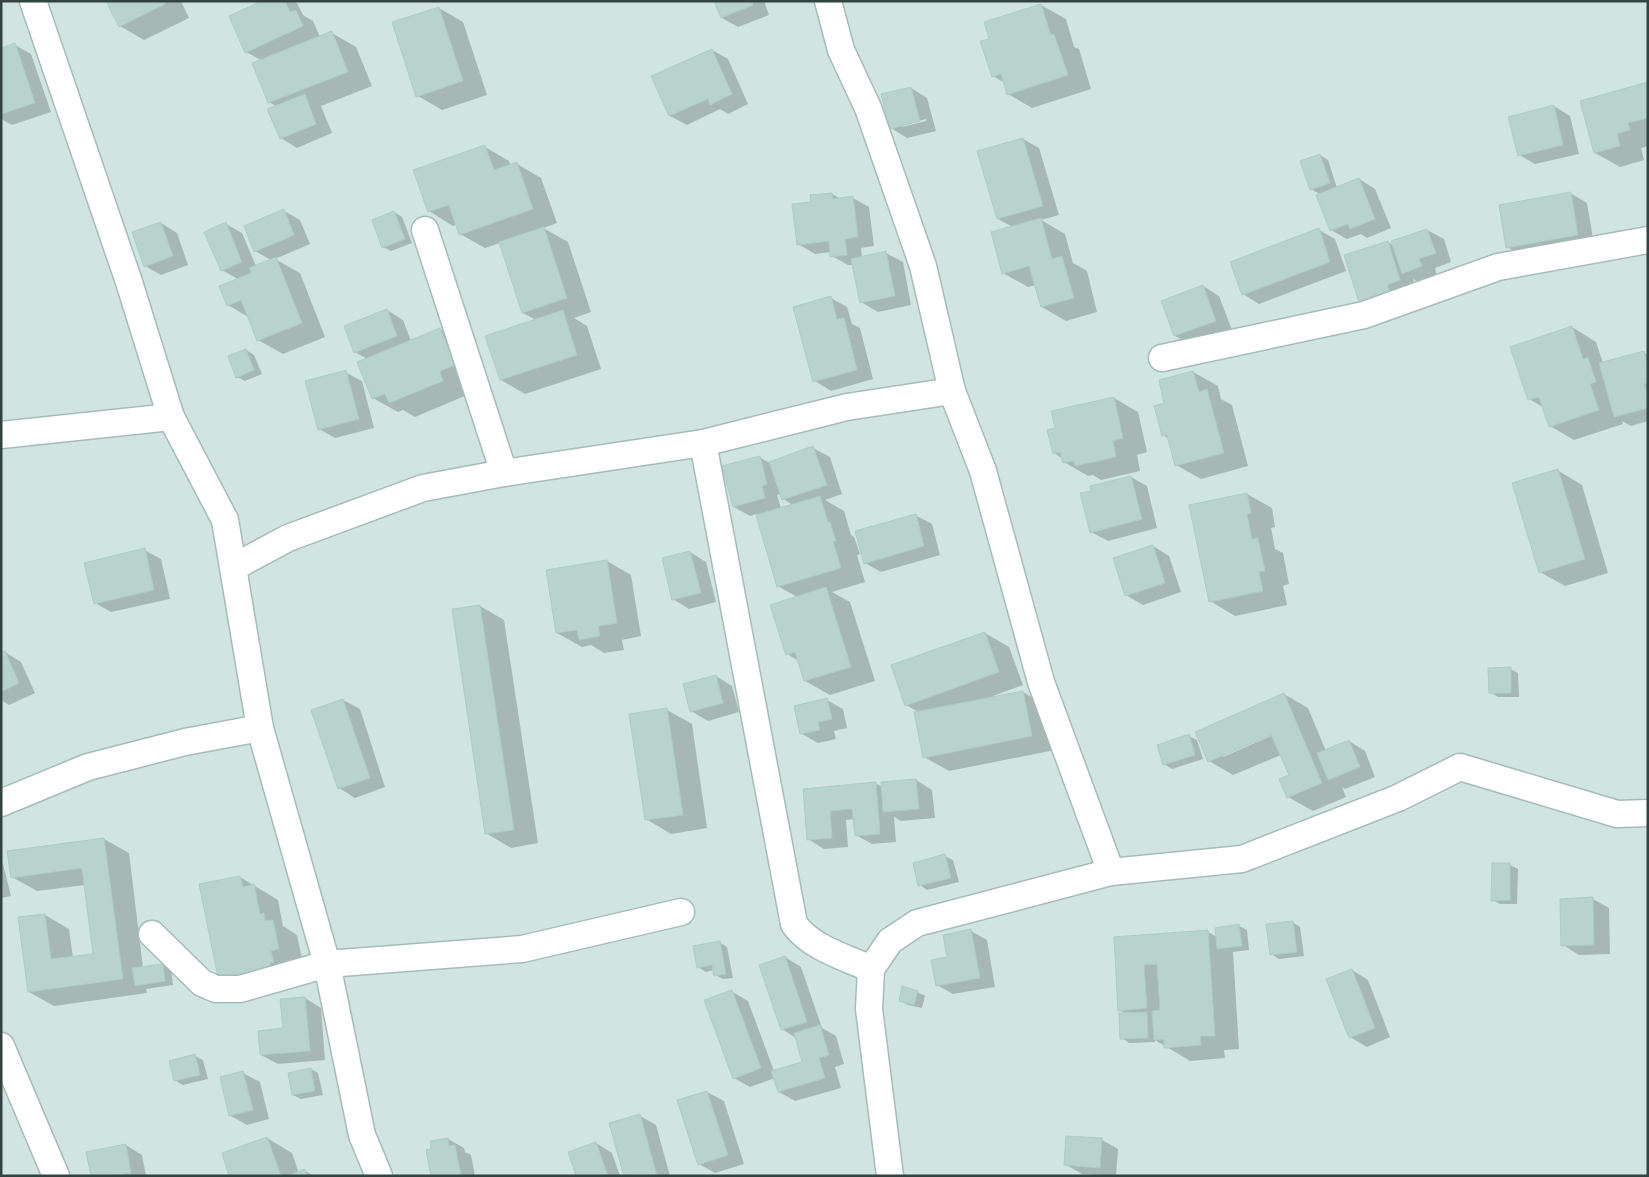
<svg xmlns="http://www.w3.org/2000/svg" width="1649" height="1177" viewBox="0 0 1649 1177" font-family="Lato,sans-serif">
	<rect width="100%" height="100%" fill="#e2f1ef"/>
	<rect fill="#d0e5e2" x="1" y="1" width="1647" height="1175"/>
	<g fill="#0003" fill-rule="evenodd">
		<polygon points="108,1 181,1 189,18 144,40 120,26"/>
		<polygon points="265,1 294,1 297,3 303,15 313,21 320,37 332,33 356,47 372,86 321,106 332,133 297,148 281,138 277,107 269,102 261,60 246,52"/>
		<polygon points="716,1 764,1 769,15 738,27 722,18"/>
		<polygon points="1041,5 1066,19 1074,47 1079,49 1091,89 1032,108 1008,94 1005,83 993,76 990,39"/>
		<polygon points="439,8 463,22 487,95 442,110 418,96"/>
		<polygon points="15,45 31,54 51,112 12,125 1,119 1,49"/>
		<polygon points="712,50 728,59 748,104 728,114 720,109 687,125 670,116 653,77"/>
		<polygon points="1648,83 1648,146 1641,148 1644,160 1620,167 1595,153"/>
		<path d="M911,88L927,98L936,131L907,138L891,128ZM926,119V121L902,127V125Z"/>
		<polygon points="1554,106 1570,116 1579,154 1535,164 1519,155"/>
		<polygon points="1023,139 1039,148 1059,215 1041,220 1065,234 1073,263 1087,271 1097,312 1066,321 1042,307 1036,285 1028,287 1003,273 1013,227 998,219"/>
		<polygon points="485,147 509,161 511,166 517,164 541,178 557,223 543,228 568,242 591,312 574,318 587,326 601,369 525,394 501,380 536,320 523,313 500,243 485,248 460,234 457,224 453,226 429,211"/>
		<polygon points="1320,155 1328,160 1337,188 1359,179 1375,189 1391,228 1367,238 1361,234 1347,239 1331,230 1321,195 1311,189"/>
		<polygon points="1570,193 1587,203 1594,244 1524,256 1507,247"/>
		<polygon points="832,194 841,199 853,198 869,207 874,246 861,248 862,258 886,253 903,262 911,305 878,312 861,302 854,265 848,265 832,256 831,252 815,254 798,244 813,203"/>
		<polygon points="284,211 300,220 310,244 275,259 300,273 325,337 283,354 258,340 250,318 228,305 238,279 222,270 226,224 242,233 256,266 271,260 255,251"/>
		<polygon points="394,212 402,217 412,243 391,251 383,247"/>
		<polygon points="161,223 177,233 188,265 161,275 145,266"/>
		<polygon points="1319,230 1335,239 1346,271 1259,304 1243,294"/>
		<polygon points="1427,230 1444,239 1451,262 1435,268 1437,276 1419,282 1413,279 1416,289 1376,311 1360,301 1388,242 1393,245"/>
		<polygon points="1203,286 1219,296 1232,330 1192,345 1175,336 1163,301"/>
		<polygon points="831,298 847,307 852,324 860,328 873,379 831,391 815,381"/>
		<polygon points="387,310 403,320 411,341 440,329 464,343 467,395 415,417 403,410 398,412 373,398 367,359 355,352"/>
		<polygon points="1572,327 1596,342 1603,363 1643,352 1648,355 1648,421 1631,426 1622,421 1623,424 1574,440 1550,426 1543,407 1529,399"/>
		<polygon points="246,350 254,355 262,374 245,381 237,377"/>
		<polygon points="345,372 362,381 374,428 335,438 319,429"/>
		<polygon points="1193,372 1218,386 1221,399 1232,405 1248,466 1201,479 1176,465 1169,439 1163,435 1166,404"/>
		<polygon points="1114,398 1138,412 1147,452 1137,455 1140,471 1101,480 1093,475 1088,476 1064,462 1063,459 1054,453 1056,429"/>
		<path d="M813,448L830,457L842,494L825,500L844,511L851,535L854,537L860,554L857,555L865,582L832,592L850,602L875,681L830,695L805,681L799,661L787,654L797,597L778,586L757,514L750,516L734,507L759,457L770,463ZM781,494L783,499L793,505L781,508L777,495Z"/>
		<polygon points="1557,470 1582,485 1608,573 1565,586 1540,572"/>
		<polygon points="1131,477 1147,486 1157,528 1108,541 1091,532"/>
		<polygon points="1247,494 1272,508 1275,527 1271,528 1275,549 1283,553 1289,584 1283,586 1287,605 1235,616 1210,601"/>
		<polygon points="915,515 932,524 940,555 881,572 865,563"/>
		<polygon points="1153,546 1169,556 1181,592 1143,605 1126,595"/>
		<polygon points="144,550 161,559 170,599 111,612 95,603"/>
		<polygon points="690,552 706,562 716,602 689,609 673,599"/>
		<polygon points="607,561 631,575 641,636 622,640 624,650 604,653 591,645 582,647 557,633"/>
		<polygon points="480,606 504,620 538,843 511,848 486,833"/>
		<polygon points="985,633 1009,647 1023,685 993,696 993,698 1023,692 1047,706 1055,750 949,771 924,757 920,713 906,705"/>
		<polygon points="5,652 21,662 35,693 9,705 1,700 1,654"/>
		<polygon points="1510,669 1518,673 1519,697 1498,697 1490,692"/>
		<polygon points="716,676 732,686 739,712 708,721 691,711"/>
		<path d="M1284,694L1308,708L1326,751L1349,741L1365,751L1375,777L1345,789L1342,787L1346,797L1313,811L1288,797L1290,776L1281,755L1233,775L1209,761ZM1277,731L1278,733L1223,757V754Z"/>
		<polygon points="343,700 360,709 385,787 355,798 339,788"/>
		<polygon points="827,700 843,709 847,728 834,731 836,739 818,743 802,734"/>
		<polygon points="667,710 692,724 707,828 671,834 646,819"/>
		<polygon points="1189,736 1197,740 1203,759 1172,769 1164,764"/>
		<polygon points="916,780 932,790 935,818 901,821 894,817 896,842 872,844 856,835 855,819 846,820 848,847 824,849 808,839 804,790 876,784 883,787"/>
		<polygon points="104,839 129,853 143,968 163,965 171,969 173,985 146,989 147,993 54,1006 29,992 45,915 69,929 73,958 95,955 85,885 37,891 12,877"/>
		<polygon points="945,856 953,860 959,882 927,890 920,885"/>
		<polygon points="1,863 3,864 11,896 1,898"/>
		<polygon points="1510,865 1518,869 1517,904 1500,904 1492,900"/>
		<polygon points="240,877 278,900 283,926 297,935 303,963 245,995"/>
		<polygon points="1593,899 1609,908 1610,954 1579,955 1563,945"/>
		<polygon points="1292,922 1300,927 1304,956 1279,959 1271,954"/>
		<polygon points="1239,926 1247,930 1249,950 1233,952 1239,1049 1224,1050 1225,1058 1190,1061 1155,1040 1155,1042 1129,1043 1122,1038 1126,1014 1120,1010 1115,938 1208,932 1217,937"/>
		<polygon points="971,931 987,940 995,987 953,994 937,985 949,958"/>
		<polygon points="719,942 727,947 733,978 723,979 715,975 714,970 706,972 698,967"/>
		<polygon points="785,957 801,967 822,1028 836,1036 844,1064 835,1067 841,1088 795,1101 779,1092 775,1078 750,1087 734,1078 731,991 748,1001 774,1071 803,1063 796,1038 782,1029"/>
		<polygon points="1352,970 1368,980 1390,1037 1367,1047 1350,1037"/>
		<polygon points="917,992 925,996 922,1008 908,1005 900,1000"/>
		<polygon points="305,998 321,1008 325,1060 278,1064 261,1055 284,1029"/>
		<polygon points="195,1056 203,1060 208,1079 183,1085 176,1081"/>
		<polygon points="311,1069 318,1073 323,1095 301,1099 293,1095"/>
		<polygon points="243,1073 260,1082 269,1119 247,1125 231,1116 221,1078"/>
		<polygon points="707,1092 724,1101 744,1164 715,1173 699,1164"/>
		<polygon points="640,1116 656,1125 670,1176 625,1176"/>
		<polygon points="267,1138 292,1153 299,1173 305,1171 314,1176 231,1176"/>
		<polygon points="448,1139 464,1148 465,1152 471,1155 475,1176 432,1176"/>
		<polygon points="1102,1140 1118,1149 1116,1176 1082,1174 1066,1165"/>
		<polygon points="596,1143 612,1153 620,1176 577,1176"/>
		<polygon points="126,1145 142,1155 146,1176 92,1176"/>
	</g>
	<g fill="#b8d3cd" stroke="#abcdc6">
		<polygon points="106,1 164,1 165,4 119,27"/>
		<polygon points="262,1 285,1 290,12 296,10 303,26 245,53 229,16"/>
		<polygon points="714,1 752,1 753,5 721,18"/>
		<polygon points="1041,4 1051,35 1054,34 1068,75 1007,95 1001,74 992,77 980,41 989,39 984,22"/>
		<polygon points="439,7 463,81 416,97 392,22"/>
		<polygon points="332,31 348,72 268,103 252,63"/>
		<polygon points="15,43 35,103 1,114 1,48"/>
		<polygon points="712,49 732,94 710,105 708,99 669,116 651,76"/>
		<polygon points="1648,82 1648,118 1628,123 1630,130 1617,134 1620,146 1594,153 1580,101"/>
		<polygon points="911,87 920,121 890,129 881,94"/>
		<polygon points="305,94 316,124 280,139 267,109"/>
		<polygon points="1554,105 1563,145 1518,156 1508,117"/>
		<polygon points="1023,138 1043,206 997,219 977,151"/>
		<polygon points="485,145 494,170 517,162 533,209 459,235 449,205 428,212 413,170"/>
		<polygon points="1320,154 1330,183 1310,190 1300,161"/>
		<polygon points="1359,178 1375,219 1350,229 1348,224 1330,231 1316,195"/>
		<polygon points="1571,192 1578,235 1506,248 1499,205"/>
		<polygon points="832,193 833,199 853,196 858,237 845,239 847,255 830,257 829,241 797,245 792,204 811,202 810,195"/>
		<polygon points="284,209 294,235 254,252 244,226"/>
		<polygon points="394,211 405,239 382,248 372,220"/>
		<polygon points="1041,218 1052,259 1062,256 1074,298 1041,307 1029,266 1002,274 991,232"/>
		<polygon points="161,222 173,256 144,267 132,232"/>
		<polygon points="226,222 242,262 221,271 204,232"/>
		<polygon points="544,227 567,298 522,313 499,242"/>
		<polygon points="1319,228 1330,262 1242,295 1230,262"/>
		<polygon points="1427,229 1436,253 1419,259 1422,266 1402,274 1391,241"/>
		<polygon points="1388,241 1400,280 1387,285 1390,292 1359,302 1344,255"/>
		<polygon points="886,251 895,296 860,303 851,259"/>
		<polygon points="276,257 302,323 257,341 241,300 227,306 219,286 251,273 249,268"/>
		<polygon points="1203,285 1216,321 1174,336 1161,301"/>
		<polygon points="831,296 837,319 844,318 857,370 813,382 793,307"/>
		<polygon points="387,309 397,336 354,353 344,326"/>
		<polygon points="563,310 577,355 500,380 485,336"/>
		<polygon points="1572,326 1583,359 1588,357 1596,382 1590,384 1599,410 1549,427 1539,397 1528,400 1510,347"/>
		<polygon points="440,328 455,365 440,371 443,381 389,403 385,394 372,399 357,362"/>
		<polygon points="246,349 254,370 236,378 228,356"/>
		<polygon points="1644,351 1648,366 1648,383 1644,384 1648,397 1648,408 1614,417 1599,363"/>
		<polygon points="346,370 359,419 318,430 305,381"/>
		<polygon points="1193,371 1199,392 1207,389 1224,453 1175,466 1167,435 1162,436 1154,406 1164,403 1159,380"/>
		<polygon points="1114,397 1123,438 1113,441 1116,457 1075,466 1074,461 1063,463 1060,452 1053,454 1047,430 1055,428 1051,411"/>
		<polygon points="813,446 827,485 782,500 769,462"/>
		<polygon points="760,456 767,484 762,486 765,498 733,507 722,466"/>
		<polygon points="1558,469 1585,559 1539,573 1512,483"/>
		<polygon points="1131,476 1142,519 1090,533 1080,493 1091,491 1090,486"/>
		<polygon points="1247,493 1251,513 1247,514 1252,539 1258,538 1265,571 1259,572 1263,591 1209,602 1189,505"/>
		<polygon points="820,496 828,522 830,522 836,541 833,541 841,568 777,587 756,515"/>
		<polygon points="916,514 924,546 864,564 855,531"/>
		<polygon points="1153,545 1165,583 1125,596 1113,558"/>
		<polygon points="145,548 154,590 94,604 84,563"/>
		<polygon points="690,551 701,593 672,600 662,558"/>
		<polygon points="607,560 617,623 598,626 600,636 579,640 577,630 556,633 546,570"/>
		<polygon points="826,587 851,667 804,681 795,652 786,655 770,605"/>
		<polygon points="480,605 514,830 485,834 452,609"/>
		<polygon points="985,632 999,672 905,706 891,665"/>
		<polygon points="5,651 19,683 1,692 1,653"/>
		<polygon points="1511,667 1511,693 1489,693 1488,668"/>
		<polygon points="716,675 723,703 690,712 683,684"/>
		<polygon points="1023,691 1032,736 923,758 914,712"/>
		<polygon points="1284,693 1322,783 1287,798 1279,779 1289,775 1271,735 1208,762 1195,732"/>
		<polygon points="827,698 832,719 818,722 820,730 800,734 794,706"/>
		<polygon points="343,699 370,778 338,789 311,710"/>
		<polygon points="667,708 683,815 645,820 629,714"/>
		<polygon points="1189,734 1195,755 1163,765 1157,745"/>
		<polygon points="1349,740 1360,767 1328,780 1317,753"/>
		<polygon points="916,779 919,809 883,812 881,782"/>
		<polygon points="876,782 880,834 855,836 852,809 830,811 832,838 807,840 803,789"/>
		<polygon points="104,838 123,979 28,992 18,917 45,914 51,959 93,954 82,868 11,878 7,851"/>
		<polygon points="945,854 951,878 918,886 913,863"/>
		<polygon points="1492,863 1510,863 1510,900 1491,901"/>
		<polygon points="240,876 243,887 254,884 260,914 264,913 265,921 273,920 279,949 271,951 274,962 270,963 271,970 219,982 199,884"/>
		<polygon points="1593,897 1594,945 1561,946 1560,899"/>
		<polygon points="1293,921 1297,952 1270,955 1266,924"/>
		<polygon points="1239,924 1242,946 1217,949 1215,928"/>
		<polygon points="971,929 980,978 936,986 931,960 947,957 943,935"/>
		<polygon points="1208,930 1215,1036 1200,1036 1201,1045 1164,1048 1164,1039 1154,1040 1152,1011 1160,1010 1157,964 1144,965 1147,1008 1118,1011 1114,937"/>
		<polygon points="720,941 726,974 714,976 712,965 697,968 693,946"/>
		<polygon points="785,956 807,1022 781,1030 759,965"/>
		<polygon points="163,964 165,981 135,986 132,968"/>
		<polygon points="1352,969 1375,1028 1349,1038 1326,979"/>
		<polygon points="902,986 918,991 914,1005 899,1001"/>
		<polygon points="732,990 761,1068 733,1079 704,1000"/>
		<polygon points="305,997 310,1051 260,1055 258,1031 283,1028 280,999"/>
		<polygon points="1147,1012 1148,1038 1120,1039 1119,1013"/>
		<polygon points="820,1025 829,1055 819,1058 825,1078 778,1092 771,1071 802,1062 794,1033"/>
		<polygon points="195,1054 200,1075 174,1081 169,1061"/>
		<polygon points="311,1068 315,1091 292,1095 288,1073"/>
		<polygon points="243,1071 253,1110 229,1116 220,1077"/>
		<polygon points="707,1091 728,1155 698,1165 677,1100"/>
		<polygon points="640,1114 657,1176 624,1176 609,1123"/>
		<polygon points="1066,1136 1102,1138 1100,1168 1064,1165"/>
		<polygon points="267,1137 281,1176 229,1176 222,1153"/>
		<polygon points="448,1138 449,1146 455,1145 461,1176 431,1176 426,1150 431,1149 430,1141"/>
		<polygon points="596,1142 608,1176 576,1176 568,1152"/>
		<polygon points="126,1144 131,1173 116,1176 91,1176 86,1152"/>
		<polygon points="305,1169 307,1176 287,1176"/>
	</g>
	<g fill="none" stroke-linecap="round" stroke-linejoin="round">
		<g stroke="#a5bcb9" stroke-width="29">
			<g id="minor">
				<polyline points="33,1 129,282 171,417 225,520 260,728 327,964 362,1135 379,1176"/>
				<polyline points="828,1 841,50 868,108 923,266 952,391 983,471 1041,682 1111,872"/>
				<polyline points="425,230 504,473"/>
				<polyline points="1162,358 1364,315 1498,267 1648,240"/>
				<polyline points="1,435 171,417"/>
				<path d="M703,443L794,924C811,948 845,957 871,969"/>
				<polyline points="234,567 288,538 423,488 504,473 703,443 847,407 952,391"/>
				<polyline points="1,803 88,767 185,742 260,728"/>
				<polyline points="152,934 202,983 216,989 240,989 327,964 522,949 681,912"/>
				<polyline points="1,1046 56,1176"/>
				<polyline points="890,1176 869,1009 871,969 890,941 917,923 1111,872 1242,859 1398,798 1460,767 1617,814 1648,813"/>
			</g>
		</g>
		<use href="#minor" stroke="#fff" stroke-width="26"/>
	</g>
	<rect width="1649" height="1177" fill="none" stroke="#33433f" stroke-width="5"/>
</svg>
